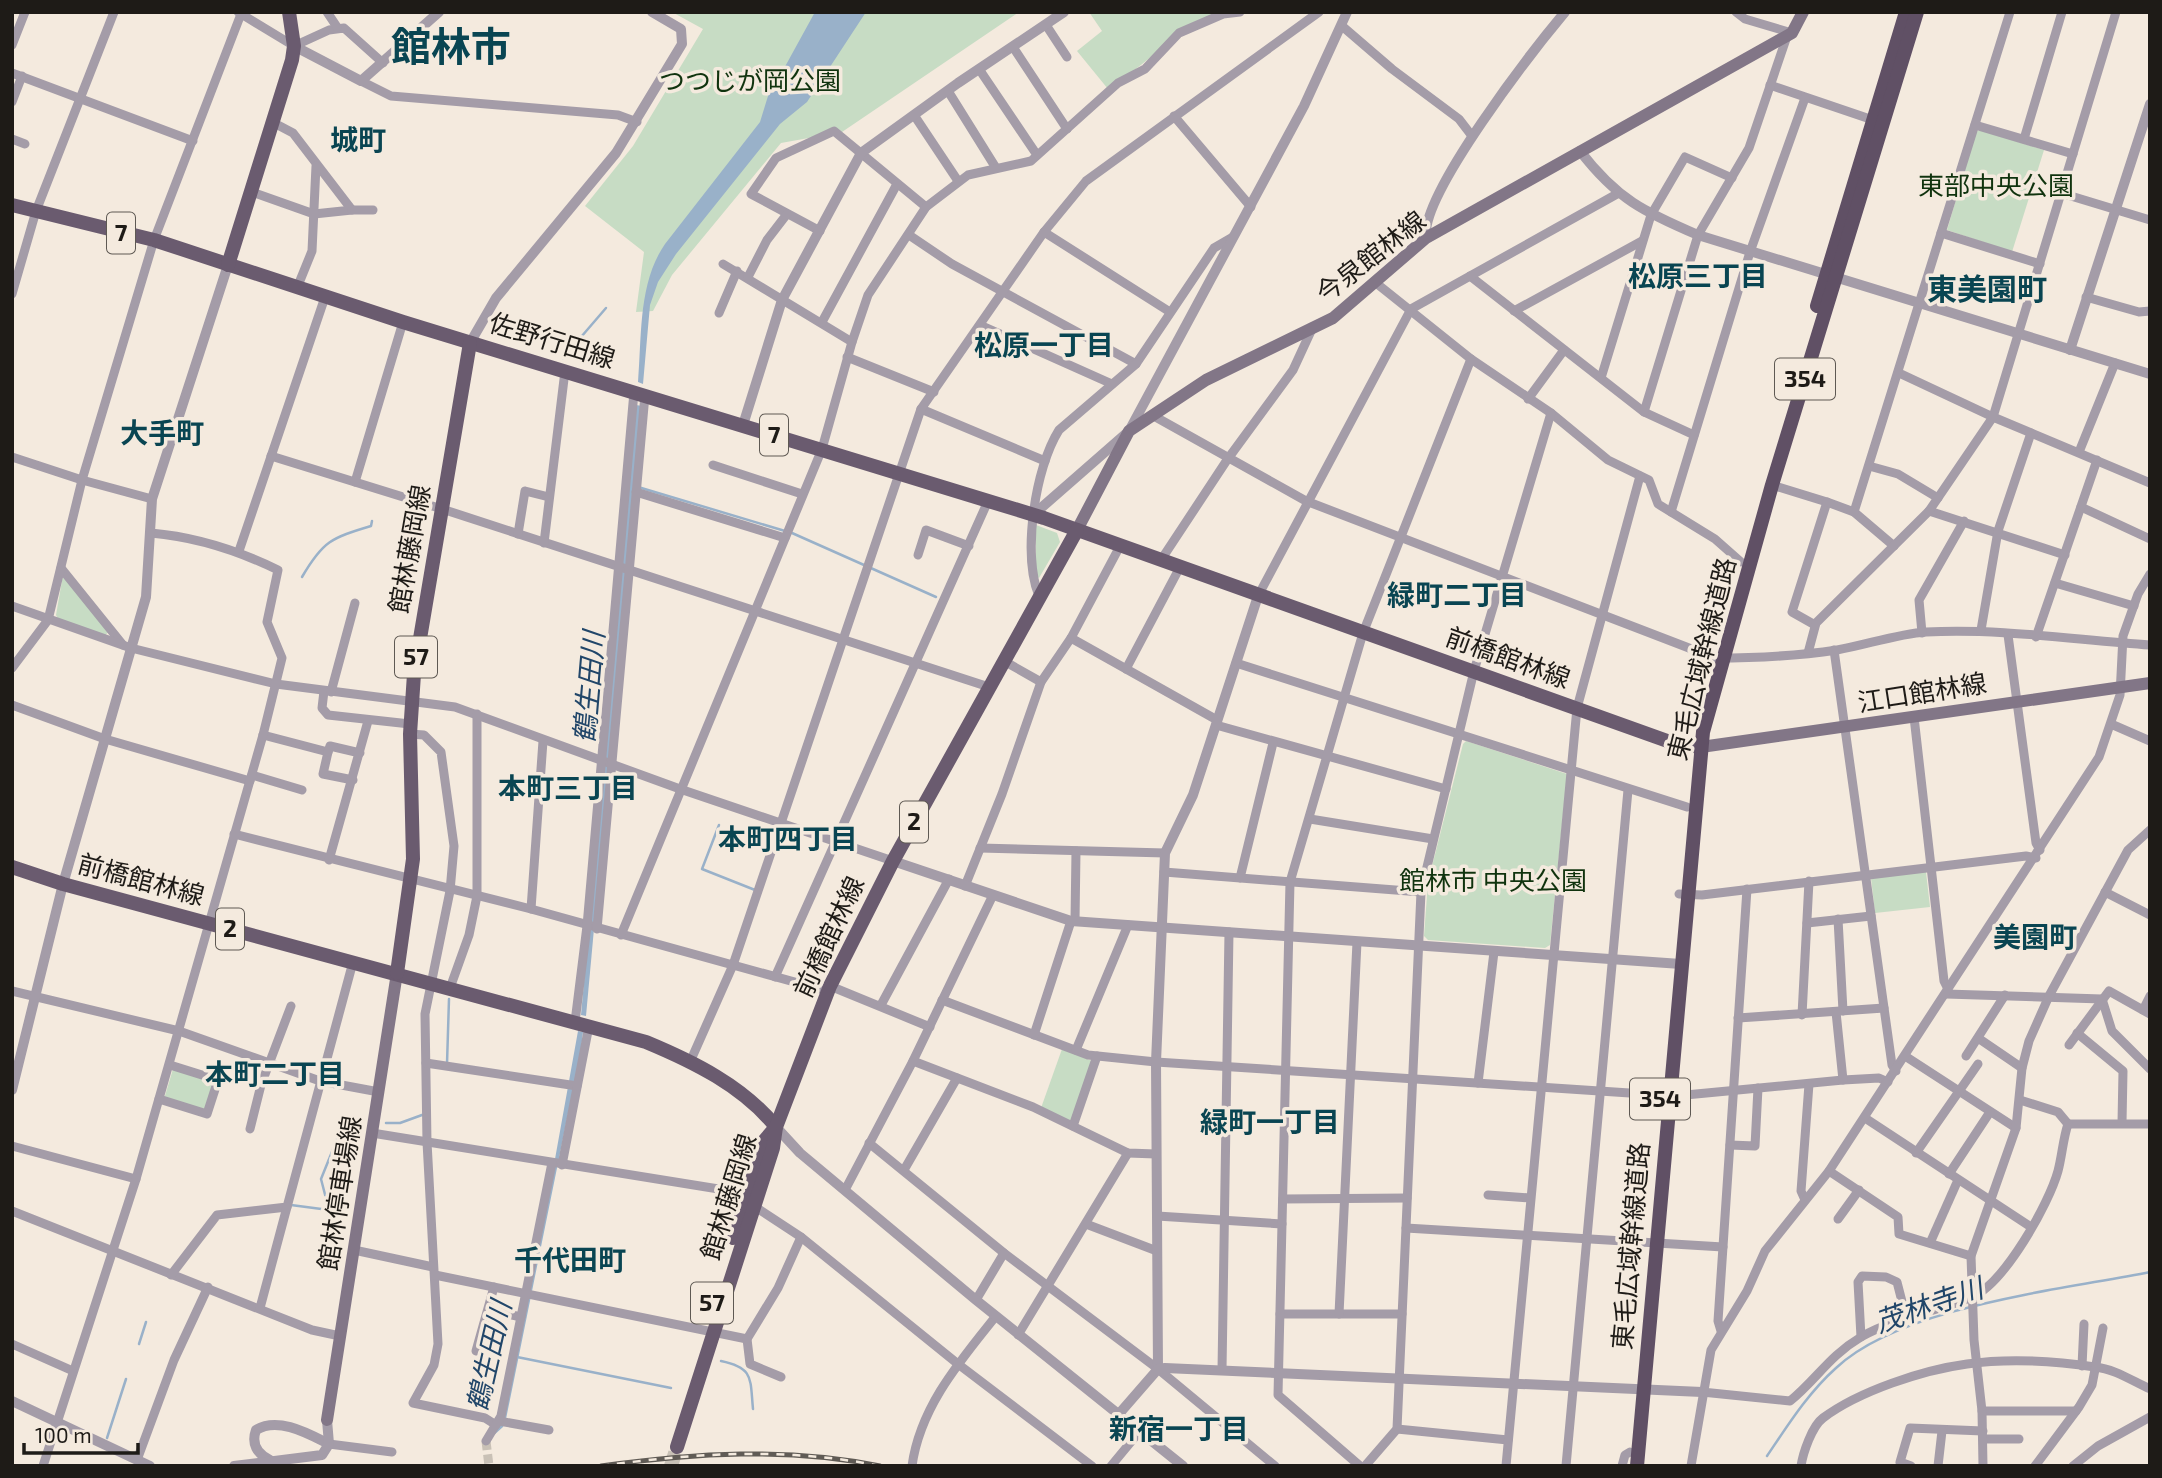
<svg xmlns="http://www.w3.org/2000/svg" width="2162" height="1478" viewBox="0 0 2162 1478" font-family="'Exo 2','Noto Sans JP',sans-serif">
	<rect width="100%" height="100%" fill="#f4eade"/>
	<g fill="#c7dcc4">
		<polygon points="672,12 1019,12 842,132 781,143 672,275 653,311 636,312 644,252 585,206 633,146 703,29"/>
		<path d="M1089,12H1219C1179,28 1146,65 1108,89L1077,51L1102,31Z"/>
		<polygon points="1980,130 2044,150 2012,252 1947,230 1976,132"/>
		<polygon points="1036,525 1057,533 1060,542 1039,578 1036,576"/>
		<polygon points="63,575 108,632 105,636 58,619 56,615"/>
		<polygon points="1466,741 1567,774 1550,945 1545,948 1428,940 1424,936 1428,882 1463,744"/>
		<polygon points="1926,872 1930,907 1875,913 1871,878"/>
		<polygon points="1062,1049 1092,1061 1072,1122 1041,1108"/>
		<polygon points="173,1069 213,1081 206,1111 164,1099"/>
	</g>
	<g fill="#99b1c9">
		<path d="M815,12H866L807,102L780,124L676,254L658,282L650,305L643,384L638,382C642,336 638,283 665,244L760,122L772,83H776Z"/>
		<polygon points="636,405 642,406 586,1016 581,1015"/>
		<polygon points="578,1031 583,1032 581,1050 506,1419 503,1427 493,1436 555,1159"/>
	</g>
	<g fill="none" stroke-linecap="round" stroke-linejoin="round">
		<g stroke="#99b1c9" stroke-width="2.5">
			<polyline points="563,358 606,308"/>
			<polyline points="638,487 785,531"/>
			<polyline points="792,533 936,597"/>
			<path d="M302,577C323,541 331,538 371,526L372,521"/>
			<polyline points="719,825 702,869 755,890"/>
			<polyline points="447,1064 449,999"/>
			<polyline points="386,1123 400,1123 422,1115"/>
			<polyline points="291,1205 329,1210 321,1179 344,1122"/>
			<polyline points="139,1344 146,1322"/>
			<polyline points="517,1357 671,1388"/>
			<path d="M721,1361C754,1368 750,1378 753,1409"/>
			<polyline points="107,1438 126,1379"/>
			<path d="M1767,1456C1788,1425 1808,1393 1836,1368C1902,1306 2061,1290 2150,1272"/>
		</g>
		<polyline stroke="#c9c1b6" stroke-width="9" stroke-dasharray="9 4.5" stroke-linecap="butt" points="486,1441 489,1466"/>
		<polyline stroke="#c9c1b6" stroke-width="14" stroke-dasharray="14 7" stroke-linecap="butt" points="671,1466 677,1447"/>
		<g stroke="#a49ca8" stroke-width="9">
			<polyline points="238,12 294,46 329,30 344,28 383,63"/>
			<polyline points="327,12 337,27"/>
			<polyline points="1736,12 1745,19 1792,33"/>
			<polyline points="1046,25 1067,57"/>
			<polyline points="1342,26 1392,69 1459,119 1472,136"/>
			<polyline points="12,45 25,12"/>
			<polyline points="1013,47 1067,129"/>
			<polyline points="979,69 1037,155"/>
			<polyline points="12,73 193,141"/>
			<polyline points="361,81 391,96 618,115 637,122"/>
			<polyline points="1770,85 1873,120"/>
			<polyline points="948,91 996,168"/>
			<polyline points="12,102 22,76"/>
			<polyline points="914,115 958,181"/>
			<polyline points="1174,116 1251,207"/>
			<polyline points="1975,125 2073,154"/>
			<polyline points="12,139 25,144"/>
			<polyline points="2024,139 2062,12"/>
			<polyline points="252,192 314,214 352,210 293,133 274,123"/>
			<polyline points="2061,193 2150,220"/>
			<polyline points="352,210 373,210"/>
			<polyline points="820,231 751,194 776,158 834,131 926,207"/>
			<polyline points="1044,232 1170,312"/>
			<polyline points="1941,233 2040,264"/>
			<polyline points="909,235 952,264 1136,364"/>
			<polyline points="723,264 852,342"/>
			<polyline points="1470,276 1644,412 1694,435"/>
			<polyline points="748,277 767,240 787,214"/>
			<polyline points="1376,283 1471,359 1551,413 1608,460 1649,480 1658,504 1715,539 1741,562"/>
			<polyline points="297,288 312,251 316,166"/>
			<polyline points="12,294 36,211 114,12"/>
			<polyline points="2086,297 2139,312 2150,311"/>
			<polyline points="1514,311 1642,241"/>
			<polyline points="719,313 737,271"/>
			<polyline points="822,322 897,184"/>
			<polyline points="980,325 1112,384"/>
			<polyline points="847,357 934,392"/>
			<polyline points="1899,373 1993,417 2150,483"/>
			<polyline points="1601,378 1651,215 1685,157 1732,178"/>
			<polyline points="1528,399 1564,350"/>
			<polyline points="921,409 1045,461"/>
			<polyline points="1644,412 1698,235 1749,148 1787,36"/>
			<path d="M1152,415L1306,501L1715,658C1755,658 1797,656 1837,650C1866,645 1897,634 1926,632C2000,628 2076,640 2150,645"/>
			<polyline points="2079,452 2115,363"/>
			<polyline points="271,456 442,509 989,687"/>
			<polyline points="12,457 82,480 152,499"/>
			<polyline points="713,465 802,494"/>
			<polyline points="1869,466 1898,474 1938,498"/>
			<polyline points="355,482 403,322"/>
			<polyline points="1772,485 1827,502 1792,612 1815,625"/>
			<polyline points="636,492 785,538"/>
			<polyline points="1827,502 1854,512 1894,546"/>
			<polyline points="2081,507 2150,539"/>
			<polyline points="1929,511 2065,555"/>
			<polyline points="1671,512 1750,252 1805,98"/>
			<polyline points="1854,512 2010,12"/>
			<polyline points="518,534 525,491 549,497"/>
			<polyline points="544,543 565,371"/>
			<polyline points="239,551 325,297"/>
			<polyline points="918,555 926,530 969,546"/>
			<polyline points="1161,560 1227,460 1293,370 1311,331"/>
			<polyline points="61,568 123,645"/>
			<polyline points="2055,583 2134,606"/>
			<path d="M1039,596C1022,554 1035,468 1059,430L1136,364L1214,248L1233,237"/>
			<polyline points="1258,596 1411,309 1617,194"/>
			<polyline points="12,606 131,648 276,684 455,707 680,789 893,861"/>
			<polyline points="1981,630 1998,531 2031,433"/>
			<polyline points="1922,633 1919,600 1964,521"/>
			<polyline points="2008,635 2036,843 2040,850"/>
			<polyline points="2036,637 2097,460"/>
			<polyline points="1071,638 1217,720"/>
			<polyline points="1834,650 1892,1065 1896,1071"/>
			<polyline points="1808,653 1816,623 1929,511 1993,417 2116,12"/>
			<polyline points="1004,661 1041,682"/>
			<polyline points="1236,663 1687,807"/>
			<polyline points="12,668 48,620 82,480 154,240 241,14"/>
			<polyline points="1126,669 1180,567"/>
			<polyline points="324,691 322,708 328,715 410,724"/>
			<polyline points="331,692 355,603"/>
			<polyline points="12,705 105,739 250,781"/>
			<polyline points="1914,717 1944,981 1948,989"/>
			<polyline points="2111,724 2150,741"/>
			<polyline points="1216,725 1446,789"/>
			<polyline points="410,734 424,735 441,752 454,846 450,891 425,1014 427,1142 438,1344 434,1365 413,1403 485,1418 496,1425"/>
			<polyline points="263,735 328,752 323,774 353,780"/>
			<polyline points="328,752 330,746 360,753"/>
			<polyline points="252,775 302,790"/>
			<polyline points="1310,819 1433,839"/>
			<polyline points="234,834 531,909 827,991"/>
			<polyline points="980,848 1165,853"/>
			<polyline points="329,860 368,721"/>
			<polyline points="1164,872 1421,892"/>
			<polyline points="1240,878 1273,743"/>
			<polyline points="965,886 1002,794 1041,682 1071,638 1120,546"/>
			<polyline points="2105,892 2150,915"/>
			<polyline points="1679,894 1702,895 2026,856 2036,858"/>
			<polyline points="531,909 543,741"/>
			<polyline points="1838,919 1843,1011"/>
			<polyline points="1075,921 1076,851"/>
			<polyline points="1807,923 1871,916"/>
			<polyline points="597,929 645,395"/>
			<polyline points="621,935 822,449 852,342 868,295 926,207 968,175 1031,161 1118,83 1145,69 1179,33 1223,14 1240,12"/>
			<polyline points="775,977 988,501"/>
			<polyline points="830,986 930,1027"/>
			<polyline points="450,988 469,935 477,896 477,714"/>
			<polyline points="12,991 179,1031 320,1081 379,1092"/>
			<polyline points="1946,994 2102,999"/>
			<polyline points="2102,999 2112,1031 2150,1069"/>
			<polyline points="942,1000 1088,1055 1156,1062 1675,1096 1843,1080 1879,1078 1888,1082"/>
			<polyline points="881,1005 949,879"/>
			<polyline points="2143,1010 2150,996"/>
			<polyline points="1836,1012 1843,1080"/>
			<polyline points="1802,1015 1809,881"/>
			<polyline points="1738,1018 1884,1008"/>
			<polyline points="575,1022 587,926 634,392"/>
			<polyline points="2077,1033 2123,1071 2122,1123"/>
			<polyline points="1034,1035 1071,921"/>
			<polyline points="1978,1038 2022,1068"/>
			<polyline points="2069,1045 2109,991 2150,1014"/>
			<polyline points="1076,1050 1128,925"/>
			<polyline points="1905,1056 2016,1128"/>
			<polyline points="1966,1056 2005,995"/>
			<polyline points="913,1061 1033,1107 1128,1153 1156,1154"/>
			<polyline points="690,1062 733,965 921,409 1044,232 1086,181 1319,12"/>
			<polyline points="426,1063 577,1086"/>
			<polyline points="1478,1083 1494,952"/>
			<polyline points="159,1099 207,1114 218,1080 170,1065"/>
			<polyline points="2020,1100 2058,1112 2068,1124"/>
			<polyline points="1865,1118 2031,1227"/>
			<polyline points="2068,1124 2150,1124"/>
			<polyline points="1073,1126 1097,1056"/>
			<polyline points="250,1129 261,1085 291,1006"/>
			<polyline points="372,1133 731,1191 801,1237 958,1364 1092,1466"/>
			<polyline points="869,1143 1004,1253 1158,1369 1275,1466"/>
			<polyline points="1730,1145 1755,1146 1758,1088"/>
			<polyline points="12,1146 136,1179"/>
			<polyline points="1916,1153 1978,1064"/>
			<polyline points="562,1165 589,1026"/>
			<polyline points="904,1170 957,1078"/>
			<polyline points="1829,1171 1898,1217 1899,1234 1971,1256"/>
			<polyline points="1949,1174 1990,1112"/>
			<polyline points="845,1190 913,1061 993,895"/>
			<polyline points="1488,1195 1530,1198"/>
			<polyline points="1283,1199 1407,1198"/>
			<polyline points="1805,1200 1801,1191 1809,1084"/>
			<polyline points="12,1211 312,1330 340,1336"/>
			<polyline points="1157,1216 1282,1224"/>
			<polyline points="1838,1219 1859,1190"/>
			<polyline points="1086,1224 1157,1251"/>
			<polyline points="1406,1228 1723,1247"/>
			<polyline points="1930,1243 1958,1180"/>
			<polyline points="354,1250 433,1267"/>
			<polyline points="171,1275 217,1215 287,1207 353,962"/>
			<polyline points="435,1275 747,1339"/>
			<polyline points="976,1300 1004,1253"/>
			<polyline points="260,1308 287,1207"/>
			<polyline points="490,1310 521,1317"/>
			<polyline points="1280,1314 1402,1314"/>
			<polyline points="1339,1314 1357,942"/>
			<polyline points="1721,1331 1718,1321 1747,889"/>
			<polyline points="1018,1335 1128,1153"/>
			<polyline points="1861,1337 1858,1282 1862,1276 1886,1277 1897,1282 1906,1317"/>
			<polyline points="12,1344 73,1371"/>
			<polyline points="476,1351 494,1287"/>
			<polyline points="2082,1366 2084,1324"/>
			<polyline points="1222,1370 1229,932"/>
			<polyline points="781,1377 750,1364 747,1339 778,1288 801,1237"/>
			<path d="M1702,1392L1790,1401C1816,1380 1829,1356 1861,1337C1896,1317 1935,1312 1972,1297C2004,1284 2049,1204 2058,1171C2062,1156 2063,1139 2068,1124"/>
			<polyline points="1982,1411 2076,1411"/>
			<polyline points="499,1421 549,1430"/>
			<polyline points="1397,1429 1508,1440"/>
			<polyline points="1983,1439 2019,1439"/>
			<polyline points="486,1441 501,1416 552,1163"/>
			<polyline points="329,1444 392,1452"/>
			<polyline points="137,1460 174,1360 208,1287"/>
			<path d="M43,1466L136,1179L263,735L282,658L267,622L278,570C237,550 197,537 151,533"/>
			<path d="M912,1466C920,1407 960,1361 996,1316"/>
			<polyline points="1111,1466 1140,1431"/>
			<polyline points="1360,1466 1278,1395 1290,882 1363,633 1471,359"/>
			<polyline points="1365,1466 1397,1429 1421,892 1474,671 1551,413"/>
			<polyline points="1506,1466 1577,708 1640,476"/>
			<polyline points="1566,1466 1628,790"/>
			<polyline points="1622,1466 1625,1455 1630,1452"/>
			<polyline points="1691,1466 1711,1350 1747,1291 1765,1251 1829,1171 2099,757 2120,695 2123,636 2138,594 2150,574"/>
			<path d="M1801,1466C1803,1453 1812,1426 1823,1418C1859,1391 1923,1370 1967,1364C2008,1358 2055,1361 2095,1367C2115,1369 2132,1381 2150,1389"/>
			<polyline points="1911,1466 1900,1462 1910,1428 1983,1431"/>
			<polyline points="1938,1466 1942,1431"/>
			<polyline points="1983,1466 1982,1411 1974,1340 1971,1256 2016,1128 2022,1068 2029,1041 2049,996 2128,850 2150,830"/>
			<polyline points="2035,1466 2079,1407 2092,1385 2103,1328"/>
			<polyline points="2073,1466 2098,1446 2150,1417"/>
		</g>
		<g stroke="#a49ca8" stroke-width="10">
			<polyline points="294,46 361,81 439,12"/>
			<path d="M1580,151C1617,199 1644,212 1698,235L2150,374"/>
			<path d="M1426,238C1420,195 1534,49 1565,12"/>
			<polyline points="470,343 496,298 616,153 682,44 681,29 652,12"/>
			<polyline points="2070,350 2150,104"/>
			<polyline points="743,425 782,300 861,153 958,83 1064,12"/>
			<polyline points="1033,515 1129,431 1304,106 1347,12"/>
			<polyline points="893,861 1071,921 1681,964"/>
			<polyline points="12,1090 63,884 146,597 152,499 228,265"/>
			<polyline points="776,1127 800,1153 976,1300 1183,1466"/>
			<polyline points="1158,1369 1156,1062 1165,853 1193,795 1258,596"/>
			<polyline points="12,1401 150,1466"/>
			<polyline points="1118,1415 1158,1369 1165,1368 1702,1392"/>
			<path d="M270,1460C257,1454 251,1444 256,1430C278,1416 309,1434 329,1444"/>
			<polyline points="234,1466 322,1455 329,1444 327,1420"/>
		</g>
		<g stroke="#827687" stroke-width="12">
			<polyline points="1077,530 1129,431 1206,380 1333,318 1426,238 1792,33 1803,12"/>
			<polyline points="1701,747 2150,683"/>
			<polyline points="327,1420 397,973"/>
		</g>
		<g stroke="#6a5b6f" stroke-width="14">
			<polyline points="12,205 154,240 403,322 1044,518 1673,743 1701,747"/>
			<polyline points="228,265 292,60 294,46 289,12"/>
			<path d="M12,867L63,884L646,1042C694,1062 743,1086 776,1127"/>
			<polyline points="397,973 413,859 410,734 414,674 470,343"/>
			<polyline points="733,1238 764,1141 775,1128"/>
			<polyline points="677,1447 773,1148 776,1127 830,986 893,861 1077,530"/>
		</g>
		<g stroke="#605065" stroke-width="14">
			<polyline points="1817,306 1906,12"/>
			<polyline points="1637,1466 1703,732 1772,485 1917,12"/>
		</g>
		<g stroke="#605b55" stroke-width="5">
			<path id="rail" d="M601,1466C694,1453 788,1447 880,1466"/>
		</g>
		<use href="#rail" stroke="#f4eade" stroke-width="2.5" stroke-dasharray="8" stroke-linecap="butt"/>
	</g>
	<g text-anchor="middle" stroke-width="7" stroke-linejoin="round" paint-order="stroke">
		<g fill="#f4eade" stroke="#5e5953" stroke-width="2">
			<rect x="107" y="212.5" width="28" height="41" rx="5"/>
			<rect x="1775" y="358.5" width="60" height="41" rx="5"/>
			<rect x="760" y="414.5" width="28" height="41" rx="5"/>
			<rect x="395" y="636.5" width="42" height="41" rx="5"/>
			<rect x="900" y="801.5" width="28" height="41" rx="5"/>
			<rect x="216" y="908.5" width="28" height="41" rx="5"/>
			<rect x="1630" y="1078.5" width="60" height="41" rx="5"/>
			<rect x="691" y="1282.5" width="42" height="41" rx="5"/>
		</g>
		<g font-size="24" font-weight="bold" fill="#1e1b17">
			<text x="121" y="241">7</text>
			<text x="1805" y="387">354</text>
			<text x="774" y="443">7</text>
			<text x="416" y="665">57</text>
			<text x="914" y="830">2</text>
			<text x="230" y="937">2</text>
			<text x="1660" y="1107">354</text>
			<text x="712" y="1311">57</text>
		</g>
		<g font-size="26" fill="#10330e" stroke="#f4eade">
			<text x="750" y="90">つつじが岡公園</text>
			<text x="1996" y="195">東部中央公園</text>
			<text x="1493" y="890">館林市 中央公園</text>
		</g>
		<g font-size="26" fill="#1e1b17" stroke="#f4eade">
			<text transform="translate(1371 257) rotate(-38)" y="9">今泉館林線</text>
			<text transform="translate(552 341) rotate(17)" y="9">佐野行田線</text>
			<text transform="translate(410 549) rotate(-80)" y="9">館林藤岡線</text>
			<text transform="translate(1508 658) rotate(20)" y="9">前橋館林線</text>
			<text transform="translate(1702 659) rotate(-76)" y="9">東毛広域幹線道路</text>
			<text transform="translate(1922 693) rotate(-9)" y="9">江口館林線</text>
			<text transform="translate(141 880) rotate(15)" y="9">前橋館林線</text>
			<text transform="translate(829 937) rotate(-65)" y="9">前橋館林線</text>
			<text transform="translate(340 1193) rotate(-81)" y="9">館林停車場線</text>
			<text transform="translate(729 1197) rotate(-73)" y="9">館林藤岡線</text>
			<text transform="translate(1631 1246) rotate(-85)" y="9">東毛広域幹線道路</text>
		</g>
		<g font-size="28" font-weight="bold" fill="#094552" stroke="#f4eade">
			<text x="358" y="150">城町</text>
			<text x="1698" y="286">松原三丁目</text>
			<text x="1044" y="355">松原一丁目</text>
			<text x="162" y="443">大手町</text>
			<text x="1457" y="605">緑町二丁目</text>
			<text x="568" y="798">本町三丁目</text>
			<text x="788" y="849">本町四丁目</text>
			<text x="2035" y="947">美園町</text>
			<text x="275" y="1084">本町二丁目</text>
			<text x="1270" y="1132">緑町一丁目</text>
			<text x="570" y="1270">千代田町</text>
			<text x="1179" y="1439">新宿一丁目</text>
		</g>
		<g font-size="28" font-style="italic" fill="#214669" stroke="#f4eade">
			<text transform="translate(589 687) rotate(-85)" y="10">鶴生田川</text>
			<text transform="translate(1929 1305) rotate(-19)" y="10">茂林寺川</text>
			<text transform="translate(489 1356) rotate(-77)" y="10">鶴生田川</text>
		</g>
		<g font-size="30" font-weight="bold" fill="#094552" stroke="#f4eade">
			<text x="1987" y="300">東美園町</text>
		</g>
		<g font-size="40" font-weight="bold" fill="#094552" stroke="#f4eade">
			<text x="451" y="61">館林市</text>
		</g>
	</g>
	<rect width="2162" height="1478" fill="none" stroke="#1e1b17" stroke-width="28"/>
	<path d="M24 1443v10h114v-10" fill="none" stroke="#1e1b17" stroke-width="3.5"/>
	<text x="35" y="1443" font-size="21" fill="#1e1b17" stroke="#f4eade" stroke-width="5" paint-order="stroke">100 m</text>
</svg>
